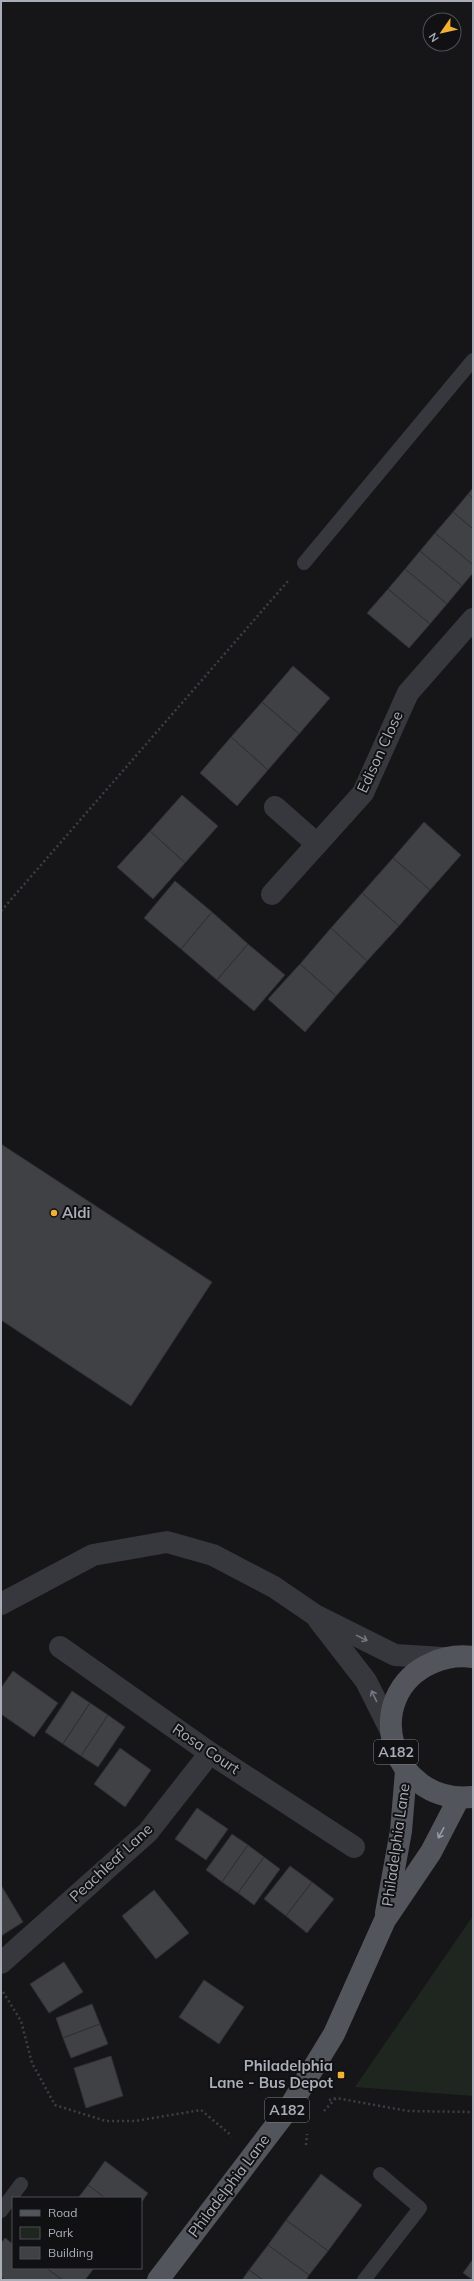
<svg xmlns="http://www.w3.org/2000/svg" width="474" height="2281" viewBox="0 0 474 2281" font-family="Mulish,sans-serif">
	<rect width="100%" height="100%" fill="#161618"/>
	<polygon fill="#1e261f" points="473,1916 473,2096 355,2087"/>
	<g fill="#404145" stroke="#303034">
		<polygon points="473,488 473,499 468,494"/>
		<polygon points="468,494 473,499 473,529 453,512"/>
		<polygon points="453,512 473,529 473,565 435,533"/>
		<polygon points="435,533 473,565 473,573 462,586 420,551"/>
		<polygon points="420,551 462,586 447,604 405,569"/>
		<polygon points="405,569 447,604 430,624 388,589"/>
		<polygon points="388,589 430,624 409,648 367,613"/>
		<polygon points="293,666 330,698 299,734 262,702"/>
		<polygon points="262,702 299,734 268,770 231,737"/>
		<polygon points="231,737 268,770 237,806 200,773"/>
		<polygon points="182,795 218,826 185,863 150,831"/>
		<polygon points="424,822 461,855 430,890 393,858"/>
		<polygon points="150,831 185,863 153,899 117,867"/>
		<polygon points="393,858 430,890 399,926 362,893"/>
		<polygon points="175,881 212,912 181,949 144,918"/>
		<polygon points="362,893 399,926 367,961 331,928"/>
		<polygon points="212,912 248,944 217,980 181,949"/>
		<polygon points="331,928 367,961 336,996 300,964"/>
		<polygon points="248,944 285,975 254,1011 217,980"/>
		<polygon points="300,964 336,996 305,1032 268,999"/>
		<polygon points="1,1144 212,1282 131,1406 1,1320"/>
		<polygon points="13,1671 58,1703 34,1737 1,1714 1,1688"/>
		<polygon points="72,1691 90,1703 63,1744 45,1732"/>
		<polygon points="90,1703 108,1715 81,1756 63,1744"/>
		<polygon points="108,1715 125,1727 98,1767 81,1756"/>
		<polygon points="120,1748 151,1770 125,1807 94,1784"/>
		<polygon points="197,1808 228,1829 206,1860 175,1839"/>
		<polygon points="232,1834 248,1845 222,1882 206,1870"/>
		<polygon points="248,1845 264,1857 238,1893 222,1882"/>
		<polygon points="264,1857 280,1869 254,1905 238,1893"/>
		<polygon points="290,1866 312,1882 286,1916 264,1899"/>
		<polygon points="312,1882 334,1899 307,1933 286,1916"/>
		<polygon points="1,1885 23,1922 1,1936"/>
		<polygon points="154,1890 189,1933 156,1959 122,1916"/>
		<polygon points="64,1962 83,1992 49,2013 30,1984"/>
		<polygon points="204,1980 244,2007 219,2044 179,2017"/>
		<polygon points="92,2004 100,2024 63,2038 56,2018"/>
		<polygon points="100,2024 108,2044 71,2058 63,2038"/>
		<polygon points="111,2056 123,2096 86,2108 74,2068"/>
		<polygon points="105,2161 148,2193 141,2203 141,2198 105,2198 88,2185"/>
		<polygon points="321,2174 362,2205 328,2251 286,2220"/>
		<polygon points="88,2185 105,2198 78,2198"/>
		<polygon points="286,2220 328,2251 309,2275 268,2245"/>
		<polygon points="5,2238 13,2244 13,2268 46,2268 63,2280 5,2280 1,2277 1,2243"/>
		<polygon points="268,2245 309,2275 306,2280 263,2280 249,2270"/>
		<polygon points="473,2259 473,2280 463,2273"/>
		<polygon points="46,2268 94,2268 85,2280 63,2280"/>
		<polygon points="249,2270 263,2280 242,2280"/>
	</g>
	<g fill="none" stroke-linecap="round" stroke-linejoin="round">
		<g stroke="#3d3f44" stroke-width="2.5" stroke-dasharray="2 3" stroke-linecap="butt">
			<polyline points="1,911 288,581"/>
			<polyline points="3,1992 21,2021 32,2063 55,2105 106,2121 135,2121 201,2110 232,2136"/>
			<polyline points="329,2100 336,2098 408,2111 473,2112"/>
			<polyline points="324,2111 336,2098"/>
			<polyline points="306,2145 307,2134"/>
		</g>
		<g stroke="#37383d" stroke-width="14">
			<polyline points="304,563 473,360"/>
			<polyline points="1,2211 21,2184"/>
			<polyline points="364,2280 420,2208 380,2174"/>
		</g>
		<g stroke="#37383d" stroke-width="22">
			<polyline points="275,807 317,844"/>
			<polyline points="272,894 363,793 408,693 473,619"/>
			<polyline points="1,1604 93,1555 167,1542 213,1555 274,1587 315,1615 395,1655 443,1658"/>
			<polyline points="318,1619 366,1681 391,1731"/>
			<polyline points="60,1647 210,1753 354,1847"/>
			<polyline points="1,1963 148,1832 210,1753"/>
		</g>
		<g stroke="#53555c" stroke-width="22">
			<path d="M472,1797C390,1805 359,1695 432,1663C445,1657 458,1655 473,1657"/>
			<polyline points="386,1913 401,1831 406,1771"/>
			<polyline points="158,2280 289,2108 334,2034 385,1920 431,1852 459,1798"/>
		</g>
	</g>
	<defs><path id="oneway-shaft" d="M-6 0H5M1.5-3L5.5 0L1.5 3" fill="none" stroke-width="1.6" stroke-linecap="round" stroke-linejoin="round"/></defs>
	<g stroke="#757881">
		<use href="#oneway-shaft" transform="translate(362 1638) rotate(26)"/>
		<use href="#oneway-shaft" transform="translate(374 1696) rotate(-116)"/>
	</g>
	<use stroke="#979ba6" href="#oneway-shaft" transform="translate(441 1833) rotate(118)"/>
	<g fill="#f2b134" stroke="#111113" stroke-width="1.5">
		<circle cx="54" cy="1213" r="4"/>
		<rect x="337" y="2071" width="8" height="8" rx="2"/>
	</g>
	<g text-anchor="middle" stroke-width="4" stroke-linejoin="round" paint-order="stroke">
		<g fill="#111113" stroke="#7b7e86" stroke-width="1">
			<rect x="374" y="1740" width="44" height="24" rx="3"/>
			<rect x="265" y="2098" width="44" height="24" rx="3"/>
		</g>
		<g font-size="14" font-weight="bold" fill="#a8adb8">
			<text x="396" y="1757">A182</text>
			<text x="287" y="2115">A182</text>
		</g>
		<g font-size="15" fill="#a8adb8" stroke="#111113">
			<text transform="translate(380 752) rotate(-65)" y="5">Edison Close</text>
			<text transform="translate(206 1749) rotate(34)" y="5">Rosa Court</text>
			<text transform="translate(396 1845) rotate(-82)" y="5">Philadelphia Lane</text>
			<text transform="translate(111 1863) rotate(-43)" y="5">Peachleaf Lane</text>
			<text transform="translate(229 2186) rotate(-53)" y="5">Philadelphia Lane</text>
		</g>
		<g font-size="15" font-weight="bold" fill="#a8adb8" stroke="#111113" text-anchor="start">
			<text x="62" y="1218">Aldi</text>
			<text x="333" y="2071" text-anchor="end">Philadelphia<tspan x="333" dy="17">Lane - Bus Depot</tspan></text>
		</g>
	</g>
	<rect width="474" height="2281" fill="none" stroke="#a8adb8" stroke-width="4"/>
	<rect x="12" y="2197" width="130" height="72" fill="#111113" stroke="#4d4f55"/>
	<rect x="20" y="2210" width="20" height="6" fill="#53555c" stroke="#4d4f55"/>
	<text x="48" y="2217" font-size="12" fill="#a8adb8">Road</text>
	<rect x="20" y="2227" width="20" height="12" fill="#1e261f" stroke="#4d4f55"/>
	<text x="48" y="2237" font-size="12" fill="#a8adb8">Park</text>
	<rect x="20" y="2247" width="20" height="12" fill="#404145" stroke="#4d4f55"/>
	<text x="48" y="2257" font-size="12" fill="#a8adb8">Building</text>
	<g transform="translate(442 32) rotate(236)"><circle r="19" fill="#111113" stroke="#4d4f55"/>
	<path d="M0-3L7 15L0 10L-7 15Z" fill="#f2b134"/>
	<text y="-6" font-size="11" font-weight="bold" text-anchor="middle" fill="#a8adb8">N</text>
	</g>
</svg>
